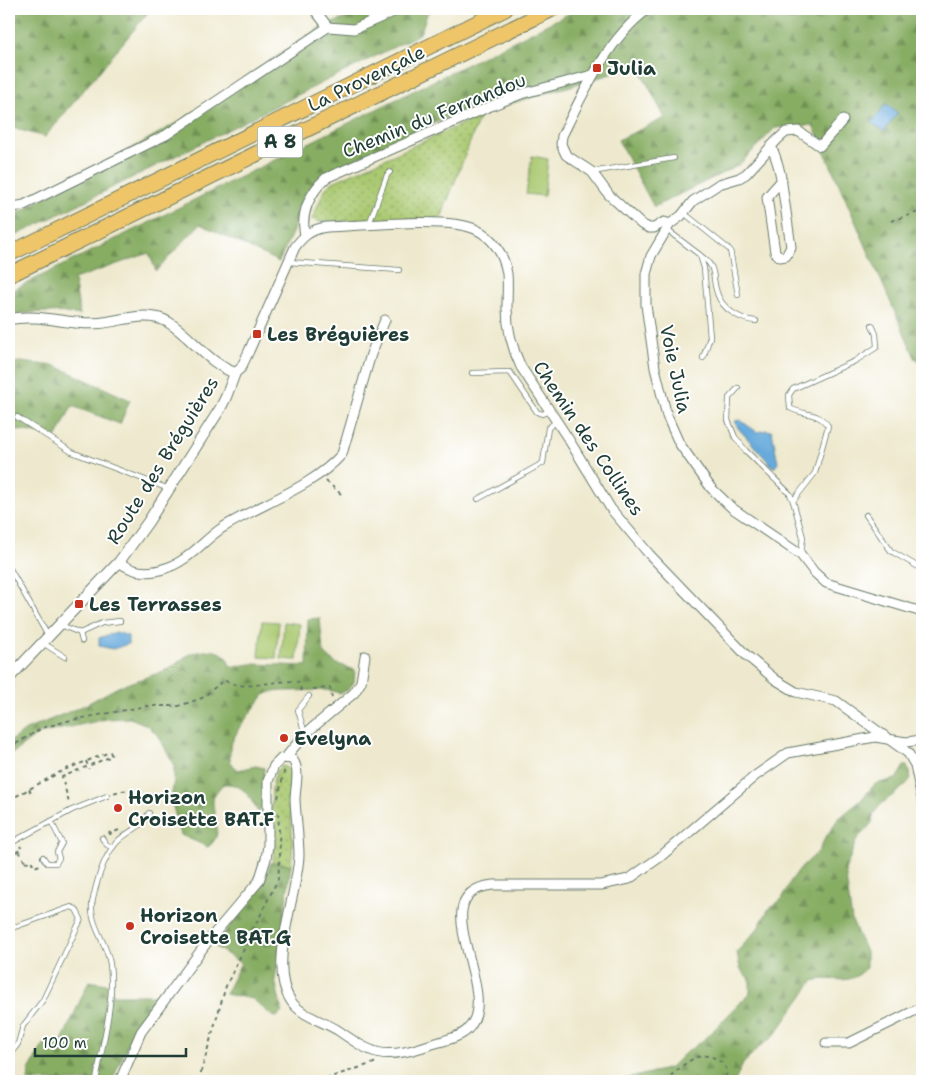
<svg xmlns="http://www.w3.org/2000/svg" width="931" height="1090" viewBox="0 0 931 1090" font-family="'Shantell Sans',sans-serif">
	<defs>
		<pattern id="grass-dots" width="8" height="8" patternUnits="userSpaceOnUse" patternTransform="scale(1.25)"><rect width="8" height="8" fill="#aac971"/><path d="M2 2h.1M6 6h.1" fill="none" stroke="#8aa45e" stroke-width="1.8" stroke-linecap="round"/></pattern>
		<pattern id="forest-firs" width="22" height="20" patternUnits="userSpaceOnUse" patternTransform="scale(1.25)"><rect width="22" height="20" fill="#87ad63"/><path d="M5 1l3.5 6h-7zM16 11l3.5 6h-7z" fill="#6e8e52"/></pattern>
	</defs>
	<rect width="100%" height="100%" fill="#fff"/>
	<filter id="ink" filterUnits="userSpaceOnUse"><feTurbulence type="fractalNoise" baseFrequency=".02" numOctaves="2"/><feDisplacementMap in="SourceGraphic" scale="10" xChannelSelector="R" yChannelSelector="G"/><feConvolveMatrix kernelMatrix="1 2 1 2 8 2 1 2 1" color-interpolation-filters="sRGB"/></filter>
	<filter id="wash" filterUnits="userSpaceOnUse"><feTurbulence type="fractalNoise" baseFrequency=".0096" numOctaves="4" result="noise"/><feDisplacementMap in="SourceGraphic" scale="20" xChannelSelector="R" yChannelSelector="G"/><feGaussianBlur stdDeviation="1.12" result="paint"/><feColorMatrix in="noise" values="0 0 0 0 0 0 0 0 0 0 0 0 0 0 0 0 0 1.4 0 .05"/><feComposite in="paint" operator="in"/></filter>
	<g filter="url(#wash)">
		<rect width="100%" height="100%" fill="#eee9ce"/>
		<g fill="url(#grass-dots)" stroke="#648352">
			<polygon points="480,116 441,218 319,222 312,219 325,189 333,182"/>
			<path d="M283,766L290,770C291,780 289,791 290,802C291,823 294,843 291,865L272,863C281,833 263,801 277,770Z"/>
		</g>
		<g fill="url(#forest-firs)" stroke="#53754c">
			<polygon points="9,9 151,9 45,137 9,127"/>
			<polygon points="348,9 429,9 420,34 406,41 9,239 9,218 180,121 321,27 352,16"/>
			<path d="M578,9H922V363L915,358L813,125L775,128L739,165L654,207L618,140L665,118L638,66L509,104L480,116L470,107L329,171L317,180L298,206L296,224L279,262L200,224L156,271L149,253L74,279L80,315C56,310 33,312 9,315V292Z"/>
			<polygon points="21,362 56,366 130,400 120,424 72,406 57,437 9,428 9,363"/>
			<path d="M320,618L323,652L335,663L355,670L354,682L348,690L340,693L328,690L283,691L271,692L264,695L239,728L230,746V761L237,770L256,766L264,768L261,810L258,812C249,796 243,783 224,784C219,789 213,794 213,801C213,819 225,834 208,847L181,835L171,800L174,780V766L160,738L147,725L130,718L107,719L38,734L9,756V742L26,730L85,705L118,687L167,670L191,653L212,650L221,653L227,657L230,667L251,664L307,666L308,619Z"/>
			<path d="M904,766H907L911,778C901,795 873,801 872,823L857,839L845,870L852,921L866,952V968C848,988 835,975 813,981L774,1036L756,1050L743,1064L735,1081H618L670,1068L684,1054L705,1039L750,993V980L740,969L737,952L758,928L768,910L782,899L790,882L798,871L819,851L824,840L838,819L860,801L875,784L896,779Z"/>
			<polygon points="271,863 291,865 275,980 282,1012 277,1017 272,1016 253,999 225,994 241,963 214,946 263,883"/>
			<polygon points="89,981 107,984 114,995 158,995 133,1032 112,1081 28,1081 29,1070 46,1040 61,1043"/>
		</g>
		<g fill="#aac971" stroke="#648352">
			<polygon points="532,156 548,159 544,196 526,194"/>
			<polygon points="262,621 279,622 276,658 259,657"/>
			<polygon points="284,622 300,624 297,660 281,659"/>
		</g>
		<g fill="#67aadb" stroke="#437488">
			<polygon points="886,104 898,113 884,131 872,123"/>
			<polygon points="740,420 757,432 767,430 772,431 778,463 774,468 738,428 735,421"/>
			<polygon points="116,632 128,636 128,644 113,649 99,646 99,638"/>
		</g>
	</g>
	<g filter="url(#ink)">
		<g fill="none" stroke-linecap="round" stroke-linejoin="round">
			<g stroke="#67796a" stroke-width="6">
				<g id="service">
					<polyline points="592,172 674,158"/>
					<polyline points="684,213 730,250 738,295"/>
					<polyline points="369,224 387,175 390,172"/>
					<polyline points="667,230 700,255 704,268 710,337 703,358"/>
					<path d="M701,256C718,268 711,276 717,293C722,309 740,320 756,321"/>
					<polyline points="289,262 399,270"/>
					<polyline points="472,373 510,372 537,412 542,414 550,411"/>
					<polyline points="738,388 729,398 728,420 735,437 746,451 790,494 793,501 803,537 801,554"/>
					<polyline points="17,417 72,452 169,489"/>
					<polyline points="478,499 543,463 548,428 557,421"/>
					<path d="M793,501L815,473L828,426C818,411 804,416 790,408L789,395L793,389L855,361L877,347L876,334L872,325"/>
					<polyline points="866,515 891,551 922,569"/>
					<polyline points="9,567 48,636"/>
					<polyline points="61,625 80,633 102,623 120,621"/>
					<polyline points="80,633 82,641"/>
					<polyline points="43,643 65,657"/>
					<polyline points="305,734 298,710 309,696"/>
					<polyline points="102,838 107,845 113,847"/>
					<polyline points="9,844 72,810 107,796"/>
					<polyline points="43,857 47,863 56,863 59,858 57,852 62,843 51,821"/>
					<polyline points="9,929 71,907 76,909 81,919 43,1000 23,1026 18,1044 9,1056"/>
					<path d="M96,1081C102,1044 115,1003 110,964C107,942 87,922 93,899C97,880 104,854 119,840C130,830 143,827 149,813"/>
				</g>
			</g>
			<g stroke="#67796a" stroke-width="11">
				<g id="minor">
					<polyline points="314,9 328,27"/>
					<path d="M648,9C608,38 583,93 562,136L561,144L566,155L592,172L609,195L641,224L649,228H654L664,222L670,224"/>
					<polyline points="843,120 820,146 798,131 786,132 777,140 746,174 739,178 719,184 693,201 681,216 670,224 651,256 646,274 646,305 655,368 667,416 679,443 711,488 732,508 801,555 814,572 826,583 922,612"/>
					<path d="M771,146C777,159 780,170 782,184L791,247L786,256L780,257L775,252L767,197L782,180"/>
					<polyline points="9,208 24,205 166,135 328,27 354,29 400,9"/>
					<path d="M305,235C300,214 310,192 326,178L491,106L521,94L592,75"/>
					<path d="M235,373L241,368L249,351L295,247C304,235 312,229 327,227C361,226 447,216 475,229C493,237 504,254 507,274C508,285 507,297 507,308C507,329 512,348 521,367L569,440L611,509L649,554L746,655L776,680L796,692L836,701L908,753L915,765L922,799"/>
					<path d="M119,562C133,573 150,574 166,568C187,562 204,540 222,528C260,504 312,488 342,454L371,354L385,320"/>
					<polyline points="286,757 305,734 354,693 361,682 365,656"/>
					<polyline points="826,1043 849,1043 922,1007"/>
					<path d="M120,1081L141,1032L208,941L259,881L266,859L268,845V781L274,766L282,758L292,759C301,769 295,787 295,800C296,819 299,838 299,856C297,897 267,966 291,1001C302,1017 324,1021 339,1031C372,1054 383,1060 423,1047C436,1042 459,1039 468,1029C504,992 419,893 493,885H601L629,879L660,857L755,776L788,753L875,737L906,742L922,740"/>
				</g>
			</g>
			<g stroke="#67796a" stroke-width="12">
				<path id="tertiary" d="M9,319C43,313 69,326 100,323C122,321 147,310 168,322C192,337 208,363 235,373L226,397L220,409L148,522L119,562L9,678"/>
			</g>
			<g stroke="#67796a" stroke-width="17">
				<g id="motorway">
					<polyline points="9,254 505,9"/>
					<polyline points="9,275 552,9"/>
				</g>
			</g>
			<g stroke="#67796a" stroke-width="2" stroke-dasharray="4 4" stroke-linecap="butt">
				<polyline points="891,221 922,211"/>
				<polyline points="326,481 341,494"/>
				<polyline points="313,689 330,688 332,698"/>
				<path d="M9,748L42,728L67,721L146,706H179L202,698L224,680C246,693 274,678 299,682L301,690H306"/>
				<polyline points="86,761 89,769"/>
				<polyline points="29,789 32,795"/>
				<path d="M114,793C128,788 144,789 149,805"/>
				<polyline points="278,798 285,768"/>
				<polyline points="9,800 64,770 110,752 112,756 62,777 69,803"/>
				<polyline points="109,832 110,834 119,830"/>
				<polyline points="19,851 25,862"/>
				<polyline points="9,856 22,849 20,846"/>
				<polyline points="25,863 31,860 34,867 40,865"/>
				<polyline points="201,1081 201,1072 226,986 278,879 280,854 278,810"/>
				<polyline points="318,1081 374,1063 377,1060"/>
				<path d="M664,1081C681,1069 699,1043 722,1063C729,1069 727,1074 724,1081"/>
			</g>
			<use href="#service" stroke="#fff" stroke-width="4.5"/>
			<use href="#minor" stroke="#fff" stroke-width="9"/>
			<use href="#tertiary" stroke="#fff" stroke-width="10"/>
			<use href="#motorway" stroke="#eec569" stroke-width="15"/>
		</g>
	</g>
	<g fill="#c8321e" stroke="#fff" stroke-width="2">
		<rect x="592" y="63" width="10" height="10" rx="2.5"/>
		<rect x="252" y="329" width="10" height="10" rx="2.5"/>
		<rect x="74" y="599" width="10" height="10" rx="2.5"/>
		<circle cx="284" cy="738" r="5"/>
		<circle cx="118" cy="808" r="5"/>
		<circle cx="130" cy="926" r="5"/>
	</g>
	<g text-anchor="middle" stroke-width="4" stroke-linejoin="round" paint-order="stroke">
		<rect fill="#fff" stroke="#627771" stroke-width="1" x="257.5" y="126.5" width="45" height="31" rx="4"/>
		<g font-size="18" font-weight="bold" fill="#1f3d34">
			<text x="280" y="148">A 8</text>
		</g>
		<g font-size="19" font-weight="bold" fill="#1f3d34" stroke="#fff" text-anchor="start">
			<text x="607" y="75">Julia</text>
			<text x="267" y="341">Les Bréguières</text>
			<text x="89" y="611">Les Terrasses</text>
			<text x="294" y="745">Evelyna</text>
			<text x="128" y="804">Horizon<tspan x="128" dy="22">Croisette BAT.F</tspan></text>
			<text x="140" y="922">Horizon<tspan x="140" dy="22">Croisette BAT.G</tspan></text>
		</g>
		<g font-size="19" fill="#1f3d34" stroke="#fff">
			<text transform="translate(366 78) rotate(-26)" y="7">La Provençale</text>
			<text transform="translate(434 115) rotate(-22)" y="7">Chemin du Ferrandou</text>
			<text transform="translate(676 369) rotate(78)" y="7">Voie Julia</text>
			<text transform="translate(589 438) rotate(56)" y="7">Chemin des Collines</text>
			<text transform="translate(162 460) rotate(-58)" y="7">Route des Bréguières</text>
		</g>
	</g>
	<rect width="931" height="1090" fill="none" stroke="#fff" stroke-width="30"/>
	<path d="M35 1048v8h151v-8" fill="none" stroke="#1f3d34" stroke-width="2.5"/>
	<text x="42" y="1048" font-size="15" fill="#1f3d34" stroke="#ffffff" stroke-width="4" paint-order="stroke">100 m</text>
</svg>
